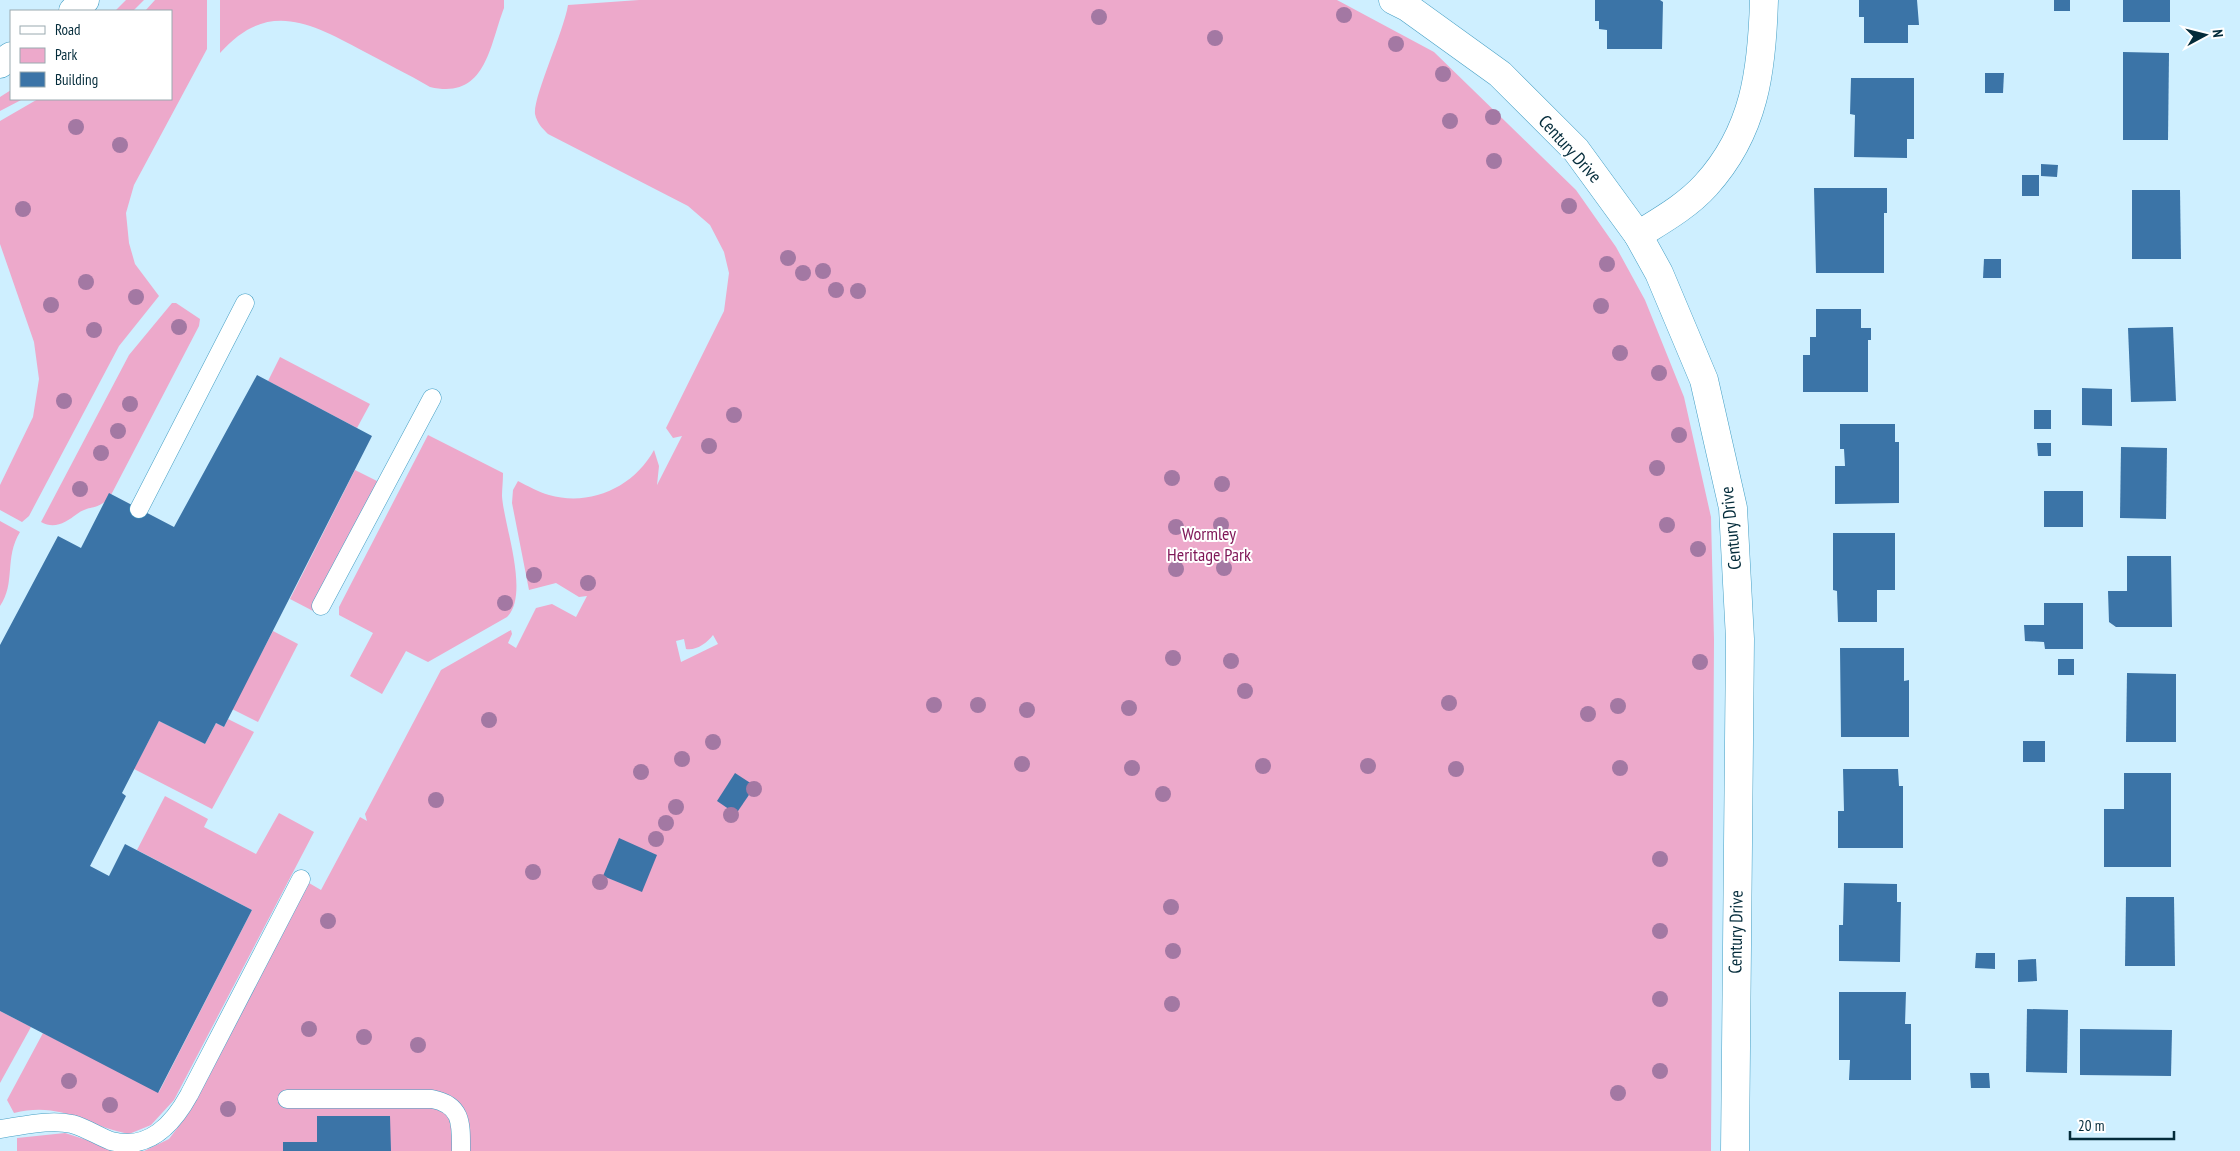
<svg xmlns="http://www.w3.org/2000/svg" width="2240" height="1151" viewBox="0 0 2240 1151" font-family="'PT Sans Narrow',sans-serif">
	<rect width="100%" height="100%" fill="#ceefff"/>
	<g fill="#eda9cb" fill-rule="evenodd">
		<polygon points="126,0 144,0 133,11 115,11"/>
		<polygon points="155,0 207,0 207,49 134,185 126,213 129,243 135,264 159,296 119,346 29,516 22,522 0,510 0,485 33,417 39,379 34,342 0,244 0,121 38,99 171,99 171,11 145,11"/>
		<path d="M220,0H504V8C489,47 486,100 430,87C408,74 385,63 363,51C309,22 267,0 220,53Z"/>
		<path d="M639,0H1337L1434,52L1576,190L1616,247L1645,300L1684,397L1711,517L1714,640L1711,1151H144L169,1139L190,1111L309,883L321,890L360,817L367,821L365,814L441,670L511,630L512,634L508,643L516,648L536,608L552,604L576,617L587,596L579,597L556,583L529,590L512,503L513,490L518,481C528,486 538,492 549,495C590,507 634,487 654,450L659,466L657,485L682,436L673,438L666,428L724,311L729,273L724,252L710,225L688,206L548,134C542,128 537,123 535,114C533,97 564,31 568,5ZM713,635L718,644L681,662L676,641L684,639L686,649C696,651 707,643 713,635Z"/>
		<polygon points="11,90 11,99 23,99 0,111 0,97"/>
		<path d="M172,303H176L200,319L199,326L111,495C98,512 90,504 77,514C66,522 55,530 41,522L129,355Z"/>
		<polygon points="280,357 370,404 357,428 268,381"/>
		<path d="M428,435L503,473C503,481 502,489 502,496C504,526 530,594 507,617L428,662L406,651L382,694L350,676L373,633L339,615V607Z"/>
		<polygon points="355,470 381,483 315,612 290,599"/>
		<path d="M0,521L20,532C4,558 16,583 0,606Z"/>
		<polygon points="273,631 298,644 258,722 232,709"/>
		<polygon points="228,719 254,732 212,809 134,769 159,721 205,744 216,723 224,727"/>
		<path d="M165,796L208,819L204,827L256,854L279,813L314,832L174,1100L151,1125L129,1134C86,1126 62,1101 14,1113L7,1100L43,1033L159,1092L252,910L137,850Z"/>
		<polygon points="0,1011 31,1027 0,1083"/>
		<polygon points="65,1133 121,1151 17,1151 17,1138"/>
	</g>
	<g fill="#3b74a7">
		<polygon points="1595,0 1660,0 1663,2 1662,49 1607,49 1607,30 1599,29 1599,21 1595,21"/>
		<polygon points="1859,0 1917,0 1919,25 1908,25 1908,43 1864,43 1864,17 1859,17"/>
		<rect x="2054" y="0" width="16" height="11"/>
		<rect x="2123" y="0" width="47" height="22"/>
		<polygon points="2123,52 2169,53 2168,140 2123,140"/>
		<polygon points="1985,73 2004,73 2003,93 1985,93"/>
		<polygon points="1851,78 1914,78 1914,139 1907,139 1907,158 1854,157 1855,115 1850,114"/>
		<polygon points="2041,164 2058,165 2057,177 2041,176"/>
		<rect x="2022" y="175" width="17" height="21"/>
		<polygon points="1814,188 1887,188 1887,213 1884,213 1884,273 1816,273"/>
		<polygon points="2132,190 2180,190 2181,259 2132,259"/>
		<polygon points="1984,259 2001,259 2001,278 1983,278"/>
		<polygon points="1816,309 1861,309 1861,328 1871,328 1871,340 1868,340 1868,392 1803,392 1803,355 1810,355 1810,337 1816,337"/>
		<polygon points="2173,327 2176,401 2131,402 2128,328"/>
		<polygon points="257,375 372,436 224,727 216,723 205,744 159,721 122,793 126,796 90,866 109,876 125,844 252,910 158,1093 0,1011 0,645 58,536 81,548 109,493 174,527"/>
		<polygon points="2082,388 2112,389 2112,426 2082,425"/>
		<rect x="2034" y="410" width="17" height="19"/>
		<polygon points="1840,424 1895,424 1895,442 1899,442 1899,503 1835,504 1835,466 1845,466 1844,449 1840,449"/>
		<polygon points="2037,443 2051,443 2051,456 2038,456"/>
		<polygon points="2121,447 2167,448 2166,519 2120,518"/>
		<rect x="2044" y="491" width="39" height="36"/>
		<polygon points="1833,533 1895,533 1895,590 1877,590 1877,622 1838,622 1837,591 1833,590"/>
		<polygon points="2127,556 2171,556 2172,627 2116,627 2109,622 2108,591 2127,591"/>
		<polygon points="2044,603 2083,603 2083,649 2045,649 2044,642 2025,641 2024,625 2044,625"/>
		<polygon points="1840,648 1904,648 1904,681 1909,680 1909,737 1841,737"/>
		<rect x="2058" y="659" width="16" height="16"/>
		<polygon points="2127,673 2176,674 2176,742 2126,742"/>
		<rect x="2023" y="741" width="22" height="21"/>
		<polygon points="1843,769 1898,769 1899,786 1903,786 1903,848 1838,848 1838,811 1844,811"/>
		<polygon points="735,773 755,786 736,814 717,801"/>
		<polygon points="2124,773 2171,773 2171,867 2104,867 2104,809 2124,809"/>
		<polygon points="619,838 657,855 642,892 603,876"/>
		<polygon points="1844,883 1897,884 1897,902 1901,902 1900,962 1839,961 1839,925 1843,925"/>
		<polygon points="2126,897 2174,897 2175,966 2125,966"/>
		<polygon points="1976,953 1995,953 1995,969 1975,968"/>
		<polygon points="2036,959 2037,981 2018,982 2018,960"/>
		<polygon points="1839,992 1906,992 1905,1024 1911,1024 1911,1080 1849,1080 1850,1060 1839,1060"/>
		<polygon points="2027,1009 2068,1010 2067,1073 2026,1072"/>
		<polygon points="2080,1029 2172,1030 2171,1076 2080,1075"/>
		<polygon points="1970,1073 1989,1073 1990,1088 1971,1088"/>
		<polygon points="317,1116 390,1116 391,1151 283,1151 283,1142 317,1142"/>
	</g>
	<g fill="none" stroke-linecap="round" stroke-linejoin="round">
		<g stroke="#459fc4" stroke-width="19">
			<g id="lane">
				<polyline points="139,509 245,303"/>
				<polyline points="321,606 432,398"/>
				<path d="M287,1099H432C463,1105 461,1125 461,1151"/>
				<path d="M0,1129C23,1126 49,1119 72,1124C86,1128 98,1136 111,1141C149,1151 173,1124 189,1095L301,879"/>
			</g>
		</g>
		<g stroke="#459fc4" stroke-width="29">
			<g id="street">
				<polyline points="1393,0 1407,7 1500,74 1576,150 1638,235 1659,273 1704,380 1733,508 1740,639 1735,1151"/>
				<polyline points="73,11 85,0"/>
				<polyline points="0,64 11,56"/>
				<path d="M1638,235C1662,220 1687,206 1706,185C1755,131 1762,70 1764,0"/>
			</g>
		</g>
		<use href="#lane" stroke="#fff" stroke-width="18"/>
		<use href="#street" stroke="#fff" stroke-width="28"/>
	</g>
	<g fill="#a378a3">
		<circle cx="1344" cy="15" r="8"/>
		<circle cx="1099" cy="17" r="8"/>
		<circle cx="1215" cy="38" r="8"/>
		<circle cx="1396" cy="44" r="8"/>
		<circle cx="1443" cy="74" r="8"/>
		<circle cx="1493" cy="117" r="8"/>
		<circle cx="1450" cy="121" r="8"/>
		<circle cx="76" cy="127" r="8"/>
		<circle cx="120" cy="145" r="8"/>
		<circle cx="1494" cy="161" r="8"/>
		<circle cx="1569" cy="206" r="8"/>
		<circle cx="23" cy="209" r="8"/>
		<circle cx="788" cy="258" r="8"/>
		<circle cx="1607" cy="264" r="8"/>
		<circle cx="823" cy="271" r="8"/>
		<circle cx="803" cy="273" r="8"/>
		<circle cx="86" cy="282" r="8"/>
		<circle cx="836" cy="290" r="8"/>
		<circle cx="858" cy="291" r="8"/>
		<circle cx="136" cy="297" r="8"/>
		<circle cx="51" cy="305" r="8"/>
		<circle cx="1601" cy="306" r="8"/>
		<circle cx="179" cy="327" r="8"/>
		<circle cx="94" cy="330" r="8"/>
		<circle cx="1620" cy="353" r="8"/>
		<circle cx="1659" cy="373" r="8"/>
		<circle cx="64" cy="401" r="8"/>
		<circle cx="130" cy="404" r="8"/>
		<circle cx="734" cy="415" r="8"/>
		<circle cx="118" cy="431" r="8"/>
		<circle cx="1679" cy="435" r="8"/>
		<circle cx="709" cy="446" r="8"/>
		<circle cx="101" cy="453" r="8"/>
		<circle cx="1657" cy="468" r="8"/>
		<circle cx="1172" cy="478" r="8"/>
		<circle cx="1222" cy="484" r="8"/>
		<circle cx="80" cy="489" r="8"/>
		<circle cx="1221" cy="525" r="8"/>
		<circle cx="1667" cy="525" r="8"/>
		<circle cx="1176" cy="527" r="8"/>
		<circle cx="1698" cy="549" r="8"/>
		<circle cx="1224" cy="568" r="8"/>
		<circle cx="1176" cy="569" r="8"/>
		<circle cx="534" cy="575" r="8"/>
		<circle cx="588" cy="583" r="8"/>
		<circle cx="505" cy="603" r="8"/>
		<circle cx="1173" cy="658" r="8"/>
		<circle cx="1231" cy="661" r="8"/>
		<circle cx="1700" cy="662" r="8"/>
		<circle cx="1245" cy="691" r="8"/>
		<circle cx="1449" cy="703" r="8"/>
		<circle cx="934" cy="705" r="8"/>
		<circle cx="978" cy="705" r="8"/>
		<circle cx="1618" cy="706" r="8"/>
		<circle cx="1129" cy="708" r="8"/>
		<circle cx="1027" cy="710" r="8"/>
		<circle cx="1588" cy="714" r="8"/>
		<circle cx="489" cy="720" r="8"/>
		<circle cx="713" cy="742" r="8"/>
		<circle cx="682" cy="759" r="8"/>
		<circle cx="1022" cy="764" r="8"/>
		<circle cx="1263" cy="766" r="8"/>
		<circle cx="1368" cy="766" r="8"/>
		<circle cx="1132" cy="768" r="8"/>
		<circle cx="1620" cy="768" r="8"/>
		<circle cx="1456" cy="769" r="8"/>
		<circle cx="641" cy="772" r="8"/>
		<circle cx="754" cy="789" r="8"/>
		<circle cx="1163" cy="794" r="8"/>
		<circle cx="436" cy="800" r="8"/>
		<circle cx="676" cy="807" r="8"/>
		<circle cx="731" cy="815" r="8"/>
		<circle cx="666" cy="823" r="8"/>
		<circle cx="656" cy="839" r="8"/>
		<circle cx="1660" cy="859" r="8"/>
		<circle cx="533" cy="872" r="8"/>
		<circle cx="600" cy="882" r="8"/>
		<circle cx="1171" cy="907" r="8"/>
		<circle cx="328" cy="921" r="8"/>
		<circle cx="1660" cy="931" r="8"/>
		<circle cx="1173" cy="951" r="8"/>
		<circle cx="1660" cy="999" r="8"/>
		<circle cx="1172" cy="1004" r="8"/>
		<circle cx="309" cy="1029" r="8"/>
		<circle cx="364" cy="1037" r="8"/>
		<circle cx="418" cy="1045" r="8"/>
		<circle cx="1660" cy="1071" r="8"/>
		<circle cx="69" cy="1081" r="8"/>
		<circle cx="1618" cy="1093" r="8"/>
		<circle cx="110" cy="1105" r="8"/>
		<circle cx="228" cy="1109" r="8"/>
	</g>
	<g text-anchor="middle" stroke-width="4" stroke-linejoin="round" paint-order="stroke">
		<g font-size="18" fill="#032b3a" stroke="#fff">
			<text transform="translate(1570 149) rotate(48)" y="6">Century Drive</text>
			<text transform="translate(1731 528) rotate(-96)" y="6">Century Drive</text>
			<text transform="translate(1736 932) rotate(-89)" y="6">Century Drive</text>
		</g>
		<g font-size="18" fill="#7f1757" stroke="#fff">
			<text x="1209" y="540">Wormley<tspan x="1209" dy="21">Heritage Park</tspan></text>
		</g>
	</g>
	<rect x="10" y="10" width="162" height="90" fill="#ffffff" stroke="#9aaab0"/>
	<rect x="20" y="26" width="25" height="8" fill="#ffffff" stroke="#9aaab0"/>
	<text x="55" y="35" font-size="15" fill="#032b3a">Road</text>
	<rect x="20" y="48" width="25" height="15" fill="#eda9cb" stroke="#9aaab0"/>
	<text x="55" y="60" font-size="15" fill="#032b3a">Park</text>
	<rect x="20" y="72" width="25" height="15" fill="#3b74a7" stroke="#9aaab0"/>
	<text x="55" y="85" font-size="15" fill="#032b3a">Building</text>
	<g transform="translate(2205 35) rotate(83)" stroke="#ffffff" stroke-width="4" paint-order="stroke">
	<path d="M0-4L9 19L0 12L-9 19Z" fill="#032b3a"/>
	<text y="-8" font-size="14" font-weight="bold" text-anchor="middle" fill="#032b3a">N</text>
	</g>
	<path d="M2070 1131v8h104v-8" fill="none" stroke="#032b3a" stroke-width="2.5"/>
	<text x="2078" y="1131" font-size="15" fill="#032b3a" stroke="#ffffff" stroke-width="4" paint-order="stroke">20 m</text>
</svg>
